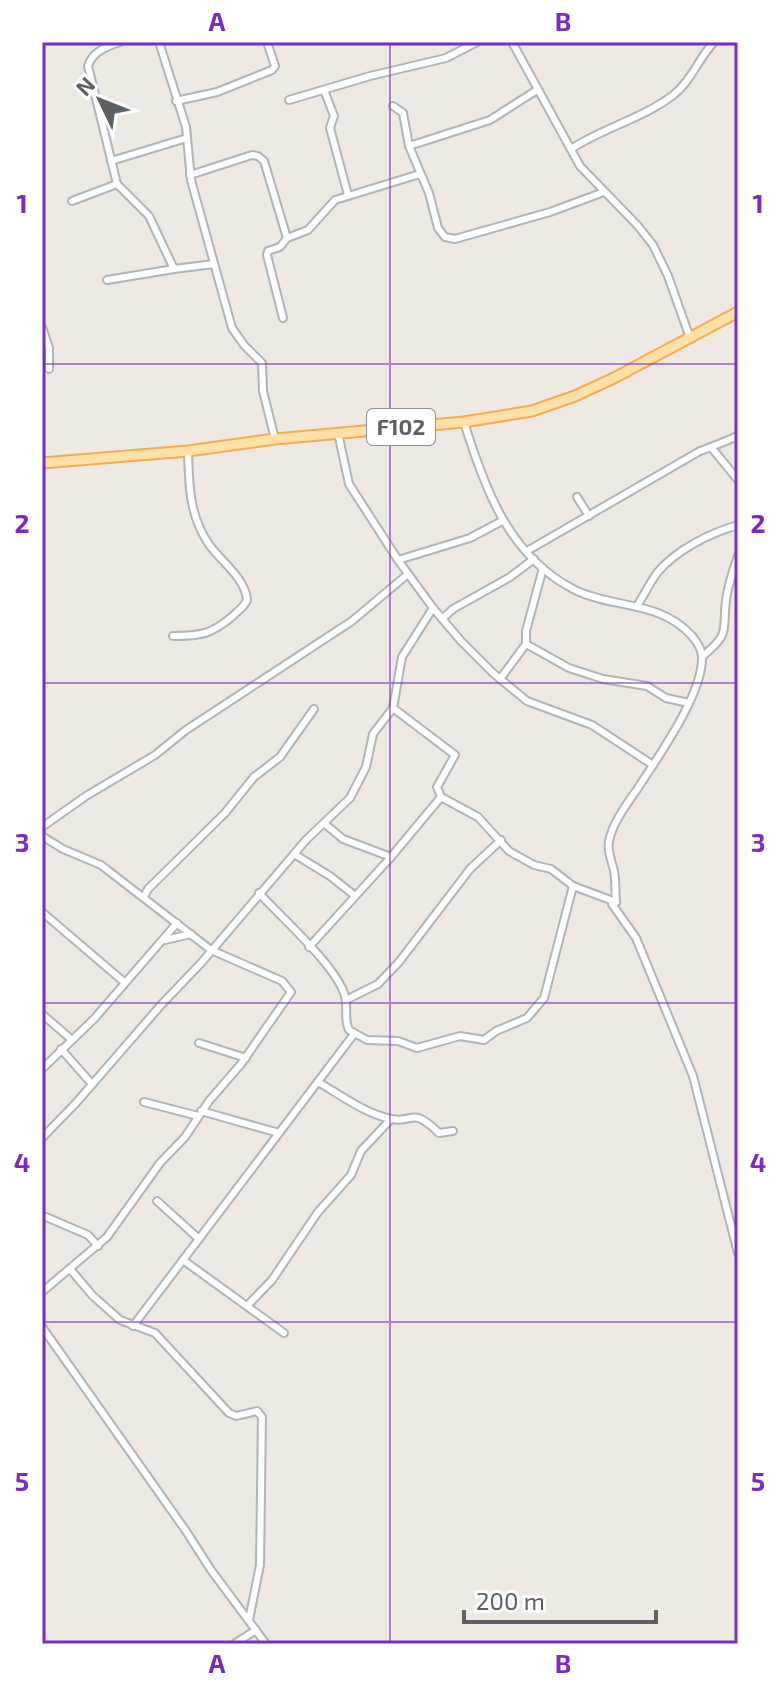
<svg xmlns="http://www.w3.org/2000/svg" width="780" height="1686" viewBox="0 0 780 1686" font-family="'Exo 2',sans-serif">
	<rect width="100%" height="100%" fill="#eee9e3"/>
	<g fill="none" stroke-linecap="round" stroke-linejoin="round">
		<g stroke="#b0b5b8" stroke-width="10">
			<g id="street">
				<path d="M120,42C106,47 93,51 88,66L117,184L149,216L174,269L214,264"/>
				<polyline points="159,42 186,127 191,180 232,328 244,345 262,363 263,391 275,439"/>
				<polyline points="512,42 580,166 638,226 653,245 668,276 690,338"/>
				<polyline points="324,90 334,116 330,128 348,195"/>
				<polyline points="289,100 370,76 446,58 477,42"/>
				<polyline points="176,101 217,92 272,70 275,66 267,42"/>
				<polyline points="393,106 403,113 409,146 429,193 438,228 445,237 455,239 550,212 604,192"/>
				<polyline points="409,146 490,120 537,90"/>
				<path d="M571,149C603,128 641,119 672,96C691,82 698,59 714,42"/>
				<polyline points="111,161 187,138"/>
				<polyline points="190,175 252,155 258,156 264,161 287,238"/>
				<polyline points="72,201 117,184"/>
				<polyline points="107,280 174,269"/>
				<polyline points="283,318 267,255 268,251 280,247 287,238 308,230 335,200 420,174"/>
				<polyline points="42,327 49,348 49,369"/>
				<path d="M464,422C484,487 509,557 575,590C614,609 660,600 692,636C697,642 702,650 702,657C703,694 658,757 638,788C627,804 613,822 609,841C607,852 612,861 614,871C616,881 615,892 616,902L612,904L636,938L693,1076L738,1253"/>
				<polyline points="338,433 349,484 398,560 433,608 461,641 493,673 527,701 592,725 653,765"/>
				<polyline points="711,447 738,436"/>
				<polyline points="577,497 589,516"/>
				<polyline points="527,551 700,451 711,447 738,480"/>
				<polyline points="398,560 470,538 502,521"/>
				<polyline points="543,568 526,631 526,644 569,668 603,679 647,686 666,698 689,703"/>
				<path d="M637,606C644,595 650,583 657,573C676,550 710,533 738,525"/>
				<polyline points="442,619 453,609 510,577 534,559"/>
				<path d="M173,636C202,636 212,634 234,615C240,609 244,607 247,600C245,577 220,561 208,543C189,514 189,484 188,451"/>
				<path d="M703,656C731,632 722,633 726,600C728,586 733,570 738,556"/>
				<polyline points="500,679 526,644"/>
				<polyline points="393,708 455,755 437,787 441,797 478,817 509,851 534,865 551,869 573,886"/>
				<polyline points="325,824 343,839 391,857"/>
				<polyline points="42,827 86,796 155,755 186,730 352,621 408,574"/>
				<polyline points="42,836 63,849 101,865 211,950 282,981 291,992 241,1064 209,1101 185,1137 160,1163 107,1237 42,1292"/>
				<polyline points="294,854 330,876 354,895"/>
				<path d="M259,893C282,918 333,963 344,993C349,1005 343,1018 349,1030L367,1040L398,1041L417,1048L460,1036L484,1040L496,1031L527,1018L544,998L573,886L616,902"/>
				<polyline points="144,897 148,889 225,813 254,777 280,757 314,709"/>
				<polyline points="42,912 124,982"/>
				<polyline points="165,940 191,934"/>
				<polyline points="309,947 391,857 441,797"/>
				<polyline points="346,1000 378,984 399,962 470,869 501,840"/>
				<polyline points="42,1014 72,1040"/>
				<polyline points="199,1043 246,1058"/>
				<polyline points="61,1049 91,1083"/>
				<polyline points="42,1069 94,1019 177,923"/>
				<path d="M318,1082C339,1094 363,1112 387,1118C415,1126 409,1104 439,1133L453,1131"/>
				<polyline points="144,1102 198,1116"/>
				<polyline points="201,1111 279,1133"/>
				<polyline points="42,1138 76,1103 161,1005 202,962 306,840 350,798 366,767 373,734 393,708 402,657 433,608"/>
				<polyline points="157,1201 199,1239"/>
				<polyline points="46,1217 88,1235 98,1246"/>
				<polyline points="183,1260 284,1333"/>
				<polyline points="70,1269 93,1296 120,1320 155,1333 229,1413 236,1416 257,1411 262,1417 260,1565 249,1620"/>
				<polyline points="248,1305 272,1280 318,1212 351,1175 361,1151 390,1120"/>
				<polyline points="133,1326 354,1034"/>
				<polyline points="42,1327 186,1531 211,1570 266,1644"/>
				<polyline points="234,1644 256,1630"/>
			</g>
		</g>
		<g stroke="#f5ab55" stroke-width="13">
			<polyline id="primary" points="42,463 188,451 275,439 464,422 532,411 575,396 614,378 738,312"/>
		</g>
		<use href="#street" stroke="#fff" stroke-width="6"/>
		<use href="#primary" stroke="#ffe1a7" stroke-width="9"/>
	</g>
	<path fill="none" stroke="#7b2cbf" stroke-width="2" stroke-opacity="0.55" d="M390,42V1644M42,364H738M42,683H738M42,1003H738M42,1322H738"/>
	<g text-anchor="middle" stroke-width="6" stroke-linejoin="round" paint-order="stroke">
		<rect fill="#fff" stroke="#8c9092" stroke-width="2" x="367" y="409" width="68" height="36" rx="6"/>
		<g font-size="22" font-weight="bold" fill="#5b6064">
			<text x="401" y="435">F102</text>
		</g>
	</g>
	<rect width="780" height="1686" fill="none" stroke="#ffffff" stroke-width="88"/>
	<g transform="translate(100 100) rotate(313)" stroke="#ffffff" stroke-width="6" paint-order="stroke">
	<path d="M0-6L14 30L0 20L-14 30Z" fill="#5b6064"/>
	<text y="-12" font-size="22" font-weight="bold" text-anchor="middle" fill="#5b6064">N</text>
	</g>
	<path d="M464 1610v12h192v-12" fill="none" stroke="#5b6064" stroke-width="4"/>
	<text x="476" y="1610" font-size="24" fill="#5b6064" stroke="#ffffff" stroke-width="6" paint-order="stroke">200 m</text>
	<rect x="44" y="44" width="692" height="1598" fill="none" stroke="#7b2cbf" stroke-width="3"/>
	<g font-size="26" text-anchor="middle" font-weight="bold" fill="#7b2cbf">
		<text x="217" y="31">A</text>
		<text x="563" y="31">B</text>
		<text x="22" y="213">1</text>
		<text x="758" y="213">1</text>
		<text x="22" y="533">2</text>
		<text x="758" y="533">2</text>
		<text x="22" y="852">3</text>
		<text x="758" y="852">3</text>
		<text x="22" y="1172">4</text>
		<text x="758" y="1172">4</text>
		<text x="22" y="1491">5</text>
		<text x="758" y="1491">5</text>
		<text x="217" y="1673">A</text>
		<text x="563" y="1673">B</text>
	</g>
</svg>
